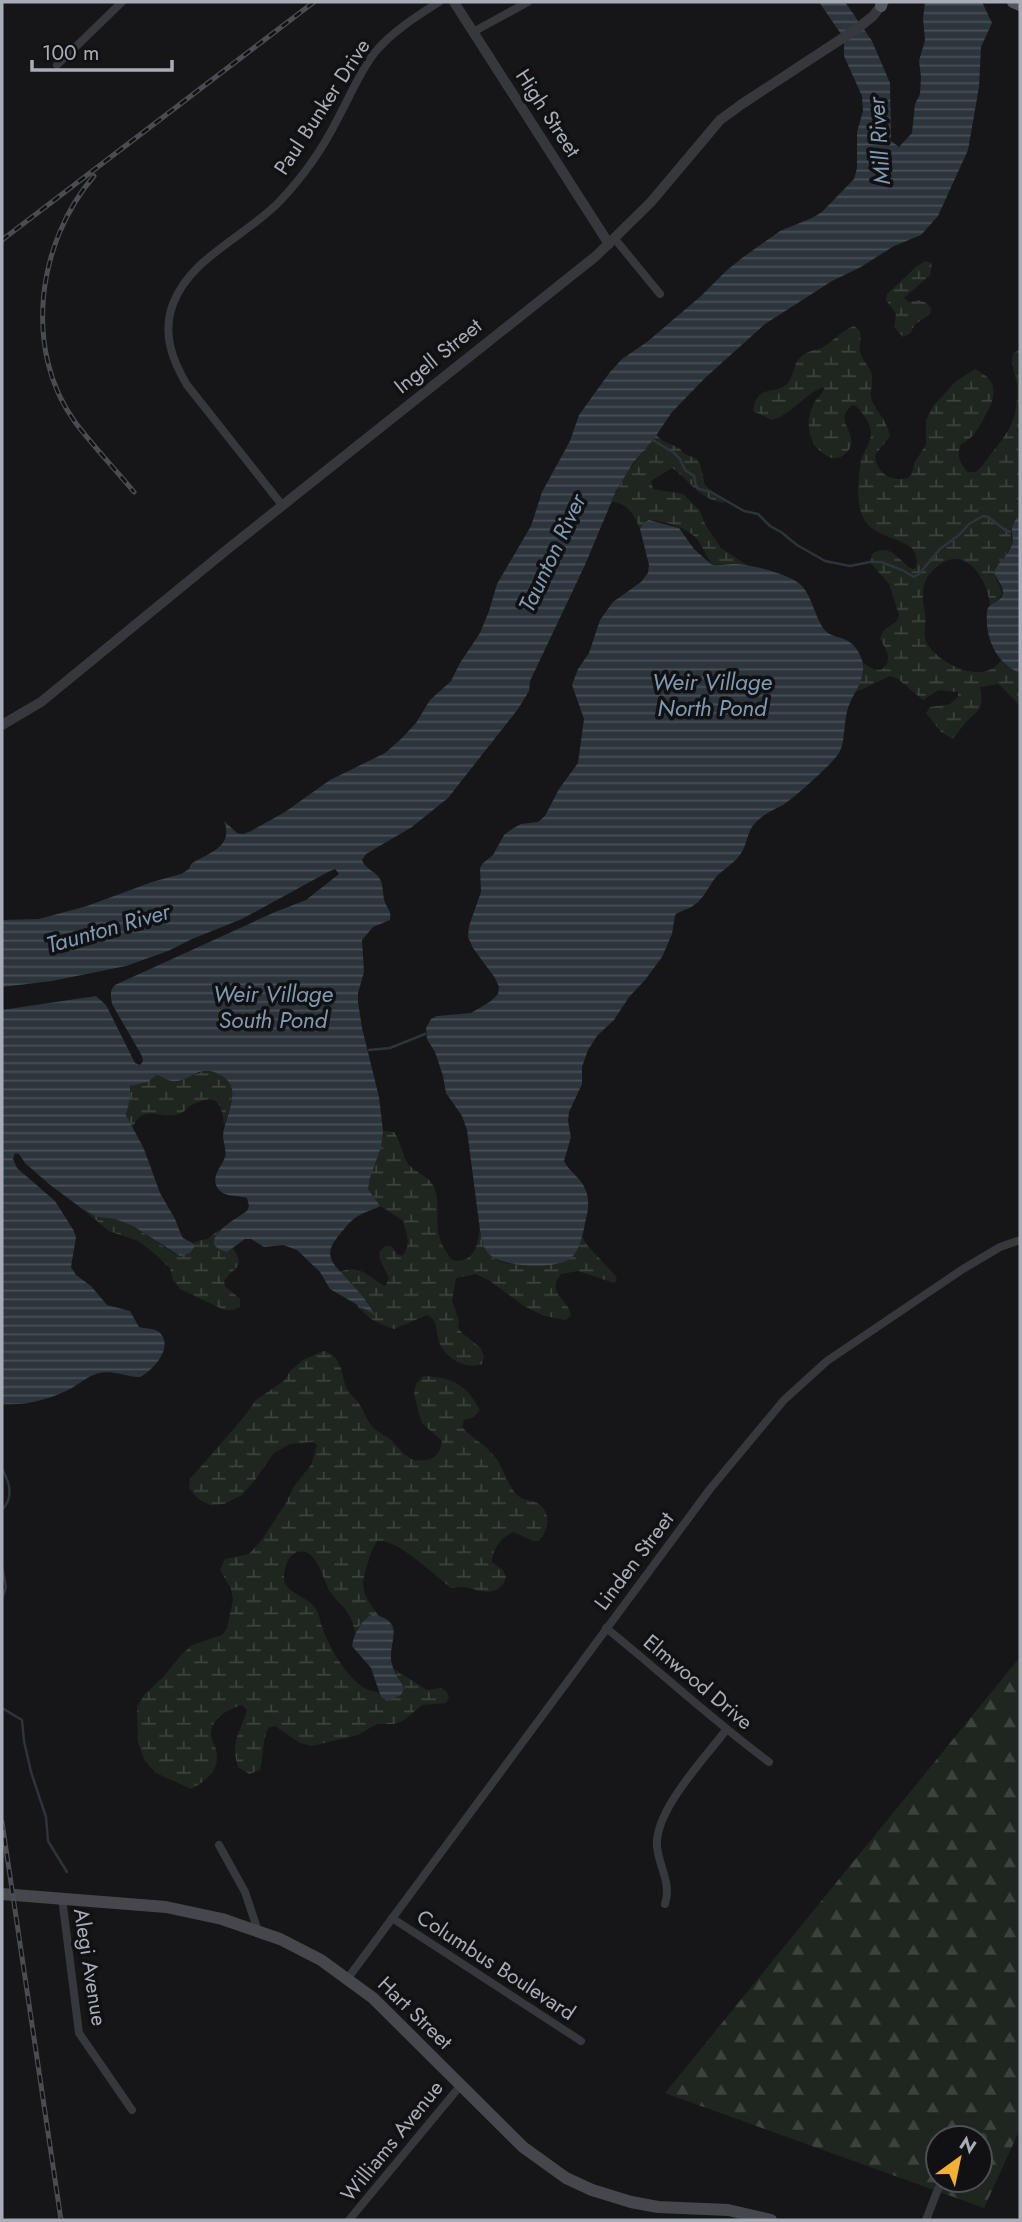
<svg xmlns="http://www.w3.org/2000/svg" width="1022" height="2222" viewBox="0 0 1022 2222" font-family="Jost,sans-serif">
	<defs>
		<pattern id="forest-firs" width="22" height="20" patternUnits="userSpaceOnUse" patternTransform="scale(1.75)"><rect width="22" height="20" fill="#1e261f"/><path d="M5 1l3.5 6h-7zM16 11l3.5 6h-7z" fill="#3c433d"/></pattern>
		<pattern id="wetland-marsh" width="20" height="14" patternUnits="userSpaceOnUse" patternTransform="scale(1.75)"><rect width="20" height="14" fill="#1e261f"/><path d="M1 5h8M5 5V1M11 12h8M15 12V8" fill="none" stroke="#3c433d"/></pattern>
		<pattern id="water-rules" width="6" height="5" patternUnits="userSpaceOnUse" patternTransform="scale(1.75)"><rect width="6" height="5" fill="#2c353c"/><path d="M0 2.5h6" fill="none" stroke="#485056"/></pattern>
	</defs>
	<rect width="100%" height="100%" fill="#161618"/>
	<path fill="url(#forest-firs)" fill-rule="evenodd" d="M1020,1657V2129L984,2208L665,2093ZM938,2138H980V2180H938Z"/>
	<g fill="url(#wetland-marsh)">
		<path d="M925,261L932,263L930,275L904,298L909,302C918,299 926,300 931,308L930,314C923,321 914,321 911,333L903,337L894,327L896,314L886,300L887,294L917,266Z"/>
		<path d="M854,326C866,333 858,341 860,351C861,358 867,364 870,370C875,379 870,388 871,397C873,408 887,419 890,436L875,455C877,474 890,482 908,478L913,471L914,463L926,445V420L933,406L956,381L975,369C1002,382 995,399 983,420C976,432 973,438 961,444C956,456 960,463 968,472H976L982,466C1004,436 1019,426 1017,386C1016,375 1010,365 1013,353L1020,349V445L1018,452L1020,455V514L1013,523L1010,532L1012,541L1011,547L994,572C998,590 1011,591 990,606C989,582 967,544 939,565C921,578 921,594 925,613C927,625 921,634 928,645C941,665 985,686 1001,660L1007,666L1020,673V706L999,684L980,687C985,713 977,709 963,726C959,730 957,735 952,739L941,732L926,713L930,707L950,704L958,697V692L939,690L923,700L898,679L890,676L854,693L863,673L862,661C870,670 886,676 888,659C888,652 883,644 880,638L884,630L896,622L899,615L889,584L870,562L872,554C890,542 898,560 912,569L916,568C924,533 873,545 862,515C856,500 858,477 861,460C863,453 868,447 870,440C874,426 865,416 856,406L852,405C849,408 847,410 845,414C841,427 862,440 844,455C837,460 831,459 824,454C808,444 805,421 813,405C816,398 823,395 824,387C805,393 793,414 772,420L753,411C756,383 776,396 788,383C793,377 793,366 799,359C805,350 815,352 823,347C835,340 841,331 854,326Z"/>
		<path d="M656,435L663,441L679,448L685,454L697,459L700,464L705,485L726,503C700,501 691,481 672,468L651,481L653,489L683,494L700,511L705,524L721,548L748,566L734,564L712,565C707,557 703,547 697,539C687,527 664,521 649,520L643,523L640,529C634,515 628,502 611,502L625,475Z"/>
		<path d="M207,1070C242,1077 233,1100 224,1125C222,1105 218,1092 194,1104C187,1107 184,1114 176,1115C159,1118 142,1105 133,1127C120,1110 131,1107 129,1088L133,1084C144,1084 148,1080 157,1075L171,1081L183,1079Z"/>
		<path d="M383,1131L394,1132C401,1141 404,1161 410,1166C418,1174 429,1176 434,1187C440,1201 436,1216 438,1231C439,1241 446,1252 452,1260C472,1265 479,1246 479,1229C488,1285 542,1260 577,1249L583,1237L586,1244L615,1275L617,1280L614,1283L578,1271L561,1274C546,1294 568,1298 571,1315L566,1320L544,1316L524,1306L490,1281L476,1274L456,1278L452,1301L459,1320L458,1327L462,1333L481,1348L484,1357L482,1364C466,1370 447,1359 440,1344C435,1333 440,1321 427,1315L394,1329C379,1325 364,1316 355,1303L374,1313L368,1302L355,1290L340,1272C360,1263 369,1278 385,1286L389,1278L380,1260L379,1252L385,1246H391L397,1254L402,1256C412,1245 407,1233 402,1220L380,1206L368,1189C371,1169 381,1152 383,1131Z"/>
		<path d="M81,1208L97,1217L115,1219L133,1226L175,1254L190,1253L196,1245L194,1242L207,1239L219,1230L215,1237L227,1252L233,1248C246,1269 234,1266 224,1281L225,1286L240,1299V1307L233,1310H224L180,1289L173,1280L170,1268L155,1254L138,1241L109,1231Z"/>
		<path d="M323,1351C340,1355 341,1369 345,1384C346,1390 353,1396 357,1401C364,1409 366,1421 374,1428C379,1433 387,1436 392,1441C402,1451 409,1464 427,1460C437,1458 441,1450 442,1441L422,1423L419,1414L414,1394L416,1384L423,1376C452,1377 466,1384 480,1410L474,1417L464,1420L462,1427C472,1438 486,1445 495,1457C504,1468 507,1485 517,1495C523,1500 531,1500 537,1503C552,1512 549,1530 539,1541H533L514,1532C502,1536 492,1549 492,1562L503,1570L506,1577C500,1597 483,1592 468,1588C463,1586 457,1588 451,1588C435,1576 397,1538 377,1541C372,1549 370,1555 368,1563C359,1588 363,1595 379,1616L373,1614L359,1626L355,1633C351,1610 344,1610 331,1593C323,1582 317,1543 295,1553C287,1557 285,1567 284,1576C283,1594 307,1595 316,1609C320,1616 320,1622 323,1629C330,1650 354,1691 377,1692L381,1697C392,1698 398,1699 404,1689L394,1669L427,1690L441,1688L446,1691L449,1697L446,1703L422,1705L403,1721L393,1724H377L358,1735L312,1746L300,1743L275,1726L268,1728C262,1742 264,1755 260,1770L249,1774L238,1767C230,1740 240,1734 247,1710L242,1705C229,1709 211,1718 211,1734C211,1740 215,1745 216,1750C221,1770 206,1781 191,1789L156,1773L145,1761L138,1743L137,1706L145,1694L164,1676L181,1655L192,1645L222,1635L227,1628L233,1600L231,1589L220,1570L225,1559L249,1554L261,1541L286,1503L294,1486L311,1465L317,1445L313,1442L290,1444L274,1453L255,1480L242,1495L224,1504L210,1505L198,1499L189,1488L190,1479L243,1418L256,1400L285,1380L290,1371L303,1360Z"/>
	</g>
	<g fill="url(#water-rules)">
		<path d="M819,2H845L872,41L890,83L891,141L899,147L912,133L915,104L920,94L921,77L919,61L925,40L923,19L925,2H982L992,23L981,47L979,87L968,150L938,216L921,235L894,246L861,267L832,281L765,324L705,378L672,412L653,440L633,463L616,491L585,565L530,681L529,691L518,709L448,798L412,827L366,854L362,860C365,868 372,870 378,876C384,884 382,890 384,899C386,908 392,910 390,920L373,927L362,940L364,972L358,993V1002L362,1028L379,1097L383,1131L381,1147L370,1178L368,1189L380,1206C374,1210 366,1211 360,1215C351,1219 346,1227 340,1234C321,1256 333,1263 348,1280C358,1291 368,1301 375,1315L330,1289L320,1272L297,1250L283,1245L264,1247L251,1239H245L227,1252C192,1243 237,1218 247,1211L249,1206L247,1198C237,1195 223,1198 217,1187C211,1175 222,1167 225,1157C227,1151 223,1142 223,1136C224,1117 244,1089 222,1076C199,1061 192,1083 171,1081C166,1080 161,1076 157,1075L147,1082L130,1086V1099L126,1115L144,1149L160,1193L175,1219L180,1232L183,1238L196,1245L190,1253L180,1256L133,1226L115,1219L97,1217L81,1208L49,1184L25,1163L19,1154L15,1153L13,1159L17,1168L55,1201L74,1231L76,1237L71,1267L76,1275L91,1286L107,1305L130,1311L139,1327C146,1329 157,1328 161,1334C173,1349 152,1371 140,1377C125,1377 112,1369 96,1374C87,1377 80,1383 72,1388C51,1399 26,1406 2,1404V1010L96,996L106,1005L135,1063L140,1065L143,1061L142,1056L112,1004C111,996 109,991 115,985L275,912L306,900L339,874L335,869L328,872L242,919L192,939L168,951L126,966L52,981L2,987V920L39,919L87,906L152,882L181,874L189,869L191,864C210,852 234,847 224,821L237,833L243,834L251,831L285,812L330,780L385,753L401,739L416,723L430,700L451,681L460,663L480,633L489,611L497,584L531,526L542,492L570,441L579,415L610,372L622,359L647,342L701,296L726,271L742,258L780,231L812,218L822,212L854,179L857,168V132L863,111L862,96L844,56V42L841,34Z"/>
		<path d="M1020,514V673C1000,665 989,646 987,625C987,620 986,613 988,608C992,602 1003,601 1003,592C1003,585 996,579 994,572C998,563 1007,556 1011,547C1017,534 1004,533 1020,514Z"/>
		<path d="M649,520L679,528L694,549L712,565C719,566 726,564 733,564C749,564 792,574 802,586C811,595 815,616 823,628C832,642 852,631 862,660C867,677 855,690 849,705C843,720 846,738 840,751C836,761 794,798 783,805C773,810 764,814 756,822C746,832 748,844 740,855C734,863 724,869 717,876C709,885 704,899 694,905C688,910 681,910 675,915L672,934L662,957L645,980L629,997L614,1020L597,1036L588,1050L582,1067V1084L569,1112L568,1121L571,1137L564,1161C570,1173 582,1178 586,1191C590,1202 588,1212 585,1223C583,1235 580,1249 571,1258C556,1270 501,1268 488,1253C484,1249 483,1242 481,1238L467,1130L462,1116L446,1093L443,1076L435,1052L427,1039L426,1028L431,1019L437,1016L471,1013L491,1001L498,994L499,987L495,978L473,948L468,937L469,926L481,892L480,868L483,863L493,855L504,835L512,829L521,824L538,822L545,816L559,789L578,763L584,719L572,685L578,669L589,653L600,620L613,602L641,582L648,573L649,565L640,529L643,523Z"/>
		<path d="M373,1614C408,1623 387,1641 392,1664C394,1674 401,1680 404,1689L401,1695L387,1701L381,1697L371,1668L352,1646C354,1633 361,1620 373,1614Z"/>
	</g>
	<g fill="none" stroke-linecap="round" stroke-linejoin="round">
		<g stroke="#2c353c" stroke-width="2.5">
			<polyline points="651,439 673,452 680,459 685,470 694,476 696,486 699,489 711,492 744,511 758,514 770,526 781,532 797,545 825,561 850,566 870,562 881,562 902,570 914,577 919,574 940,549 959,535 969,524 983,516 988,517 1005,530 1010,532"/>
			<polyline points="369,1050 390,1048 425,1034"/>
			<path d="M2,1469C10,1483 14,1497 2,1510"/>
			<polyline points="2,1567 6,1587 2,1598"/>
			<polyline points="2,1708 22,1720 24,1741 31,1772 46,1817 48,1841 67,1872"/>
		</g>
		<g stroke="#37383d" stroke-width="8">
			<polyline points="473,32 528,2"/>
			<polyline points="57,65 122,2"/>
			<polyline points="615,239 660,294"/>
			<path d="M282,505L187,385C172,360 162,333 173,304C190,258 246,236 279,202C302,178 322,150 337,120C350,97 359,72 376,51C393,31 417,16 439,2"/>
			<path d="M606,1628C661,1672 712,1720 769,1762"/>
			<polyline points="219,1845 245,1892 258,1931"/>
			<polyline points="62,1898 79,2033 132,2110"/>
			<path d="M665,1904C672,1882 658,1866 657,1845C655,1810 705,1758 726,1730"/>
			<polyline points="392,1918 581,2041"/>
			<polyline points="348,1978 710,1489 784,1400 827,1361 963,1269 1000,1247 1020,1240"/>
			<polyline points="980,2140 983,2137"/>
			<polyline points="349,2220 461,2085"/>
			<polyline points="926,2220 938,2189 945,2180"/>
		</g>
		<g stroke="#37383d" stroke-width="10">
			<polyline points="454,2 609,244"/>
			<polyline points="2,725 41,702 229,548 596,256 651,202 720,120 742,104 858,28 873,16 884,2"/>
		</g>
		<polyline stroke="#45474d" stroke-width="12" points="2,1894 166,1907 222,1919 280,1939 321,1960 373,1998 523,2147 566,2178 592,2190 631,2202 658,2207 728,2210 771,2220"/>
		<g stroke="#53555c" stroke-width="12">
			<polyline points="1013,2 1020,5"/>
			<polyline points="881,6 882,2"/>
		</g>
		<g stroke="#4a4c52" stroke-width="5">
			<g id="rail">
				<path d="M94,176C38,241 22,349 75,422C93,446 115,469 134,492"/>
				<polyline points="2,240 314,2"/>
				<polyline points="2,1822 61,2220"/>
			</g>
		</g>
		<use href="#rail" stroke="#111113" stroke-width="2.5" stroke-dasharray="8" stroke-linecap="butt"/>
	</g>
	<g text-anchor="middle" stroke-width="7" stroke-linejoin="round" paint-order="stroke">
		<g font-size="21" fill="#a8adb8" stroke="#111113">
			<text transform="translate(322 107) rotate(-57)" y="7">Paul Bunker Drive</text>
			<text transform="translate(548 113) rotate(57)" y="7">High Street</text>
			<text transform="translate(438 356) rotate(-39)" y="7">Ingell Street</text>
			<text transform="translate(634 1561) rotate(-53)" y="7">Linden Street</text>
			<text transform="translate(698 1682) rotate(40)" y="7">Elmwood Drive</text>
			<text transform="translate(496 1965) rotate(33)" y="7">Columbus Boulevard</text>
			<text transform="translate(90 1967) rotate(81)" y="7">Alegi Avenue</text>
			<text transform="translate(415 2013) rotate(44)" y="7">Hart Street</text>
			<text transform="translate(392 2141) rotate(-51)" y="7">Williams Avenue</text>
		</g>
		<g font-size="23" font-style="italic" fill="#7f9bb3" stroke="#111113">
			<text transform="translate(879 141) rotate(-94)" y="8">Mill River</text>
			<text transform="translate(552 553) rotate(-65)" y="8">Taunton River</text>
			<text x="712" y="690">Weir Village<tspan x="712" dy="26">North Pond</tspan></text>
			<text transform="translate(108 928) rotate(-16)" y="8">Taunton River</text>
			<text x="273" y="1002">Weir Village<tspan x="273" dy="26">South Pond</tspan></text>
		</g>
	</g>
	<rect width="1022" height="2222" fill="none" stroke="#a8adb8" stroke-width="7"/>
	<g transform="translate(959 2159) rotate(33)"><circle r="33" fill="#111113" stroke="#4d4f55" stroke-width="2"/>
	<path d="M0-5L12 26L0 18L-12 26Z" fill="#f2b134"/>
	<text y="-10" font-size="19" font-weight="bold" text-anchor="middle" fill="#a8adb8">N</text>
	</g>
	<path d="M32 60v10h140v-10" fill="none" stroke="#a8adb8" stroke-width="3.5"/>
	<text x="42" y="60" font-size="21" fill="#a8adb8" stroke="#111113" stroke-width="5" paint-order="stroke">100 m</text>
</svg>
